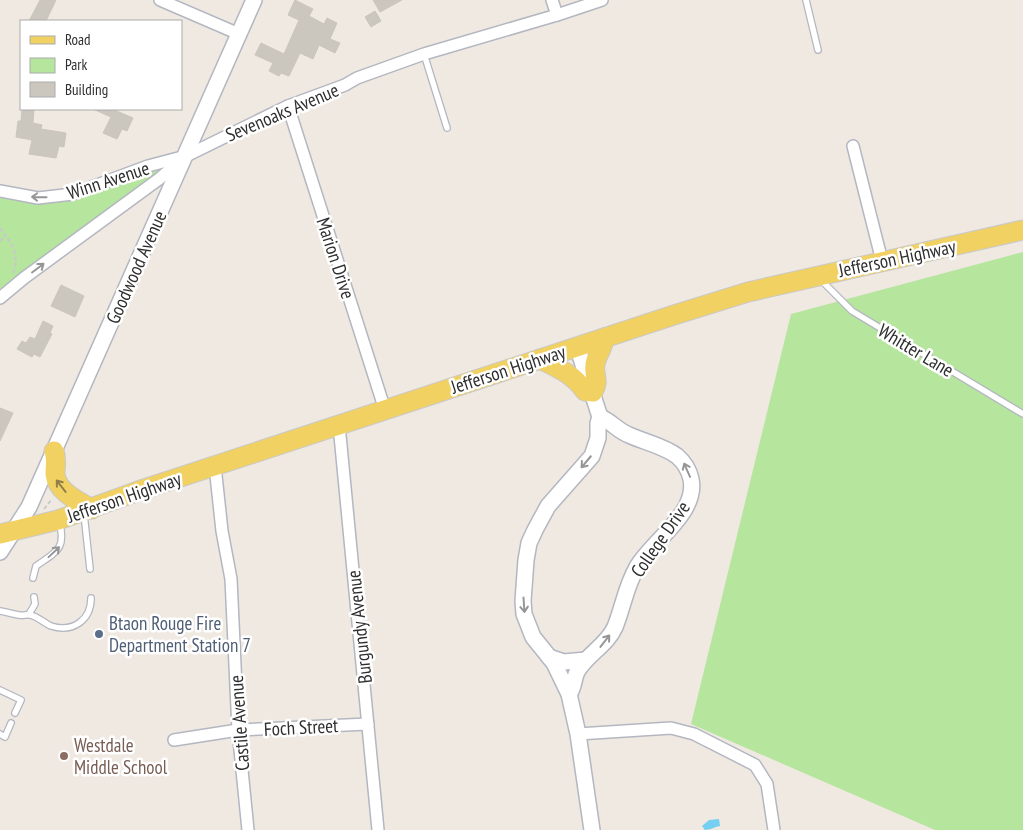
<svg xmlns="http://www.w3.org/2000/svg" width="1023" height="830" viewBox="0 0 1023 830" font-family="'PT Sans Narrow',sans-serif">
	<rect width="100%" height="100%" fill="#efe9e1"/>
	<g fill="#b6e59e">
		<polygon points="152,168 161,168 163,170 0,294 0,195 34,201 80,198"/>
		<polygon points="1023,252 1023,830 935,830 691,724 791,314"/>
	</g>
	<path fill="#75cff0" d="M719,819L720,826C714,827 710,830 705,830L702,826L709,820Z"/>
	<g fill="#cbc7bf" stroke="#cbc5ba">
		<polygon points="40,0 56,0 46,21 29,21"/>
		<polygon points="295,0 313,9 309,16 324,24 327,18 337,23 330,39 340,43 335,53 319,45 313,59 300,53 289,76 281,73 279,76 269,71 273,63 255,55 261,43 284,54 299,20 288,15"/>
		<polygon points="373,0 402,0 380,12"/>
		<polygon points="375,11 381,21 371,27 365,17"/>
		<polygon points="22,109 34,109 33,123 42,125 41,129 66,133 64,147 59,146 56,158 29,154 32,140 16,137 18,121 21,121"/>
		<polygon points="93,109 112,109 133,118 127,131 122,129 117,139 103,133 111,117"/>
		<polygon points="61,285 84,296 75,317 51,306"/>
		<polygon points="43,321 53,326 50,333 52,334 40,357 34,354 32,357 17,349 22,341 26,343 30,337 35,339"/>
		<polygon points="0,408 13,413 0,441"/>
	</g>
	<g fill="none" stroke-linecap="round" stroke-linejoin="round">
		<g stroke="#b4b7c1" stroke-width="8">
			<g id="service">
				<polyline points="806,0 818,50"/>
				<polyline points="424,54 447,128"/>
				<polyline points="820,279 852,311 1023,414"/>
				<polyline points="84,514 90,569"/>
				<path d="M33,578L36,566C56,552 67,549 59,521"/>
				<path d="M0,611C6,612 13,614 19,615C23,616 27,614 30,615C37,616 44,623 51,626C73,633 91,620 91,598"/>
				<polyline points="29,614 35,604 34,597"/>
				<polyline points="0,690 21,700 15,713"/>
				<polyline points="0,734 5,737 11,723"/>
			</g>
		</g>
		<g stroke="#b4b7c1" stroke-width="14">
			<g id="minor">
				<polyline points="160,0 239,34"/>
				<polyline points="552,0 557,15"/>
				<polyline points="288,106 385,410"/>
				<polyline points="853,146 882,261"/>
				<polyline points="0,191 38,198 73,194 148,166 182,157"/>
				<polyline points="0,298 24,278 159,179 186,156 288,106 345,85 357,78 424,54 557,15 602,0"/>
				<polyline points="339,425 378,830"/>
				<polyline points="215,466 222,531 231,579 238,730 248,830"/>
				<polyline points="578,734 671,728 694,734 755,765 767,784 774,830"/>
				<polyline points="174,740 238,730 368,724"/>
			</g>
		</g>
		<g stroke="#b4b7c1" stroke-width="18">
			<g id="tertiary">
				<polyline points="577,346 600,417 598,423 598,438 592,456 548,506 535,530 529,543 526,560 523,601 524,614 533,637 554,663 569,694 578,734 592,830"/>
				<polyline points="0,552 29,507 254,0"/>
				<polyline points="549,657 564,662 586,660"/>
				<path d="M569,694C575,687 573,678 578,670C589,653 607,645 615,627C623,607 626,586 637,567C653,540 698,513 691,479C689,470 684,462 677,456C664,446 644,442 629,435C618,431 611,421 600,417"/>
			</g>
		</g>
		<g stroke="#c9c9c9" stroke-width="21">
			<g id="primary">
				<path d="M540,359C558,368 573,374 585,391L593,392C600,380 593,376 595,364C597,354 603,349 604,338"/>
				<path d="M54,451C57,459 55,465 55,474C57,492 78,501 92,509"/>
				<polyline points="0,534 58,520 144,489 339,425 674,315 748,292 1023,230"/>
			</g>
		</g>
		<g stroke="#c9c9c9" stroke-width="2" stroke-dasharray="4 2.5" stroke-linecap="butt">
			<path d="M0,228C12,243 20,254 13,273"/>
			<polyline points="0,241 6,235"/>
			<polyline points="44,509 52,499"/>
		</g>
		<use href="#service" stroke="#fff" stroke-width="5.5"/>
		<use href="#minor" stroke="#fff" stroke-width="11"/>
		<use href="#tertiary" stroke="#fff" stroke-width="15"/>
		<use href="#primary" stroke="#f2d163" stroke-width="19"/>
	</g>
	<defs><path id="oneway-shaft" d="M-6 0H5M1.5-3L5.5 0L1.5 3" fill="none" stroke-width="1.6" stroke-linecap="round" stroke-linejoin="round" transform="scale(1.25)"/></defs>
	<g stroke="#969696">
		<use href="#oneway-shaft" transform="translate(39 197) rotate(-179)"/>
		<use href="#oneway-shaft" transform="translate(38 268) rotate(-37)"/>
		<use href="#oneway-shaft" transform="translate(586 462) rotate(130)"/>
		<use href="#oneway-shaft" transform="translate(687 470) rotate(-114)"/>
		<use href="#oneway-shaft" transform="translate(54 552) rotate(-43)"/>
		<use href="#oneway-shaft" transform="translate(524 605) rotate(86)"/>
		<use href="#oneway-shaft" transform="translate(605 641) rotate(-52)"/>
	</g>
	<use stroke="#908048" href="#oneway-shaft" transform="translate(61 486) rotate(-128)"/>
	<circle fill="#5c6f8a" stroke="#fff" stroke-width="2" cx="99" cy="634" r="5"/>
	<circle fill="#8d6e63" stroke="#fff" stroke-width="2" cx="64" cy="756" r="5"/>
	<g text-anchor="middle" stroke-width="5" stroke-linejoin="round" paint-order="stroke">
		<g font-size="19" fill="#2e2e2e" stroke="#fff">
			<text transform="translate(282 112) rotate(-23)" y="7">Sevenoaks Avenue</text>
			<text transform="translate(108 180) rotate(-18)" y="7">Winn Avenue</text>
			<text transform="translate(336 258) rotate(72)" y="7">Marion Drive</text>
			<text transform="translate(897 258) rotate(-12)" y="7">Jefferson Highway</text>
			<text transform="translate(136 267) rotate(-66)" y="7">Goodwood Avenue</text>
			<text transform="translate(916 350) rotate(31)" y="7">Whitter Lane</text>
			<text transform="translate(508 369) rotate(-18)" y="7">Jefferson Highway</text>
			<text transform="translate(124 497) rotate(-19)" y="7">Jefferson Highway</text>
			<text transform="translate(660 539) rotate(-55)" y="7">College Drive</text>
			<text transform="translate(359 627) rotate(-96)" y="7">Burgundy Avenue</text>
			<text transform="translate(239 723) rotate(-94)" y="7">Castile Avenue</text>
			<text transform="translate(301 727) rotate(-3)" y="7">Foch Street</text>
		</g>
		<g font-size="19" fill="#4e5e75" stroke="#fff" text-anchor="start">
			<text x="109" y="630">Btaon Rouge Fire<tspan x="109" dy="22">Department Station 7</tspan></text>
		</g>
		<g font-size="19" fill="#785e54" stroke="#fff" text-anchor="start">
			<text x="74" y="752">Westdale<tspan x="74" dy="22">Middle School</tspan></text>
		</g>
	</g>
	<rect x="20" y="20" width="162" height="90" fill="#ffffff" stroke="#ababab"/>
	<rect x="30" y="36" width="25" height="8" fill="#f2d163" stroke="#ababab"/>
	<text x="65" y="45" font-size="15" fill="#2e2e2e">Road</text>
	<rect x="30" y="58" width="25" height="15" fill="#b6e59e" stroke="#ababab"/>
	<text x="65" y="70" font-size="15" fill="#2e2e2e">Park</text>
	<rect x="30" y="82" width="25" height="15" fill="#cbc7bf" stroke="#ababab"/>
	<text x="65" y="95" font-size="15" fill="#2e2e2e">Building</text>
</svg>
